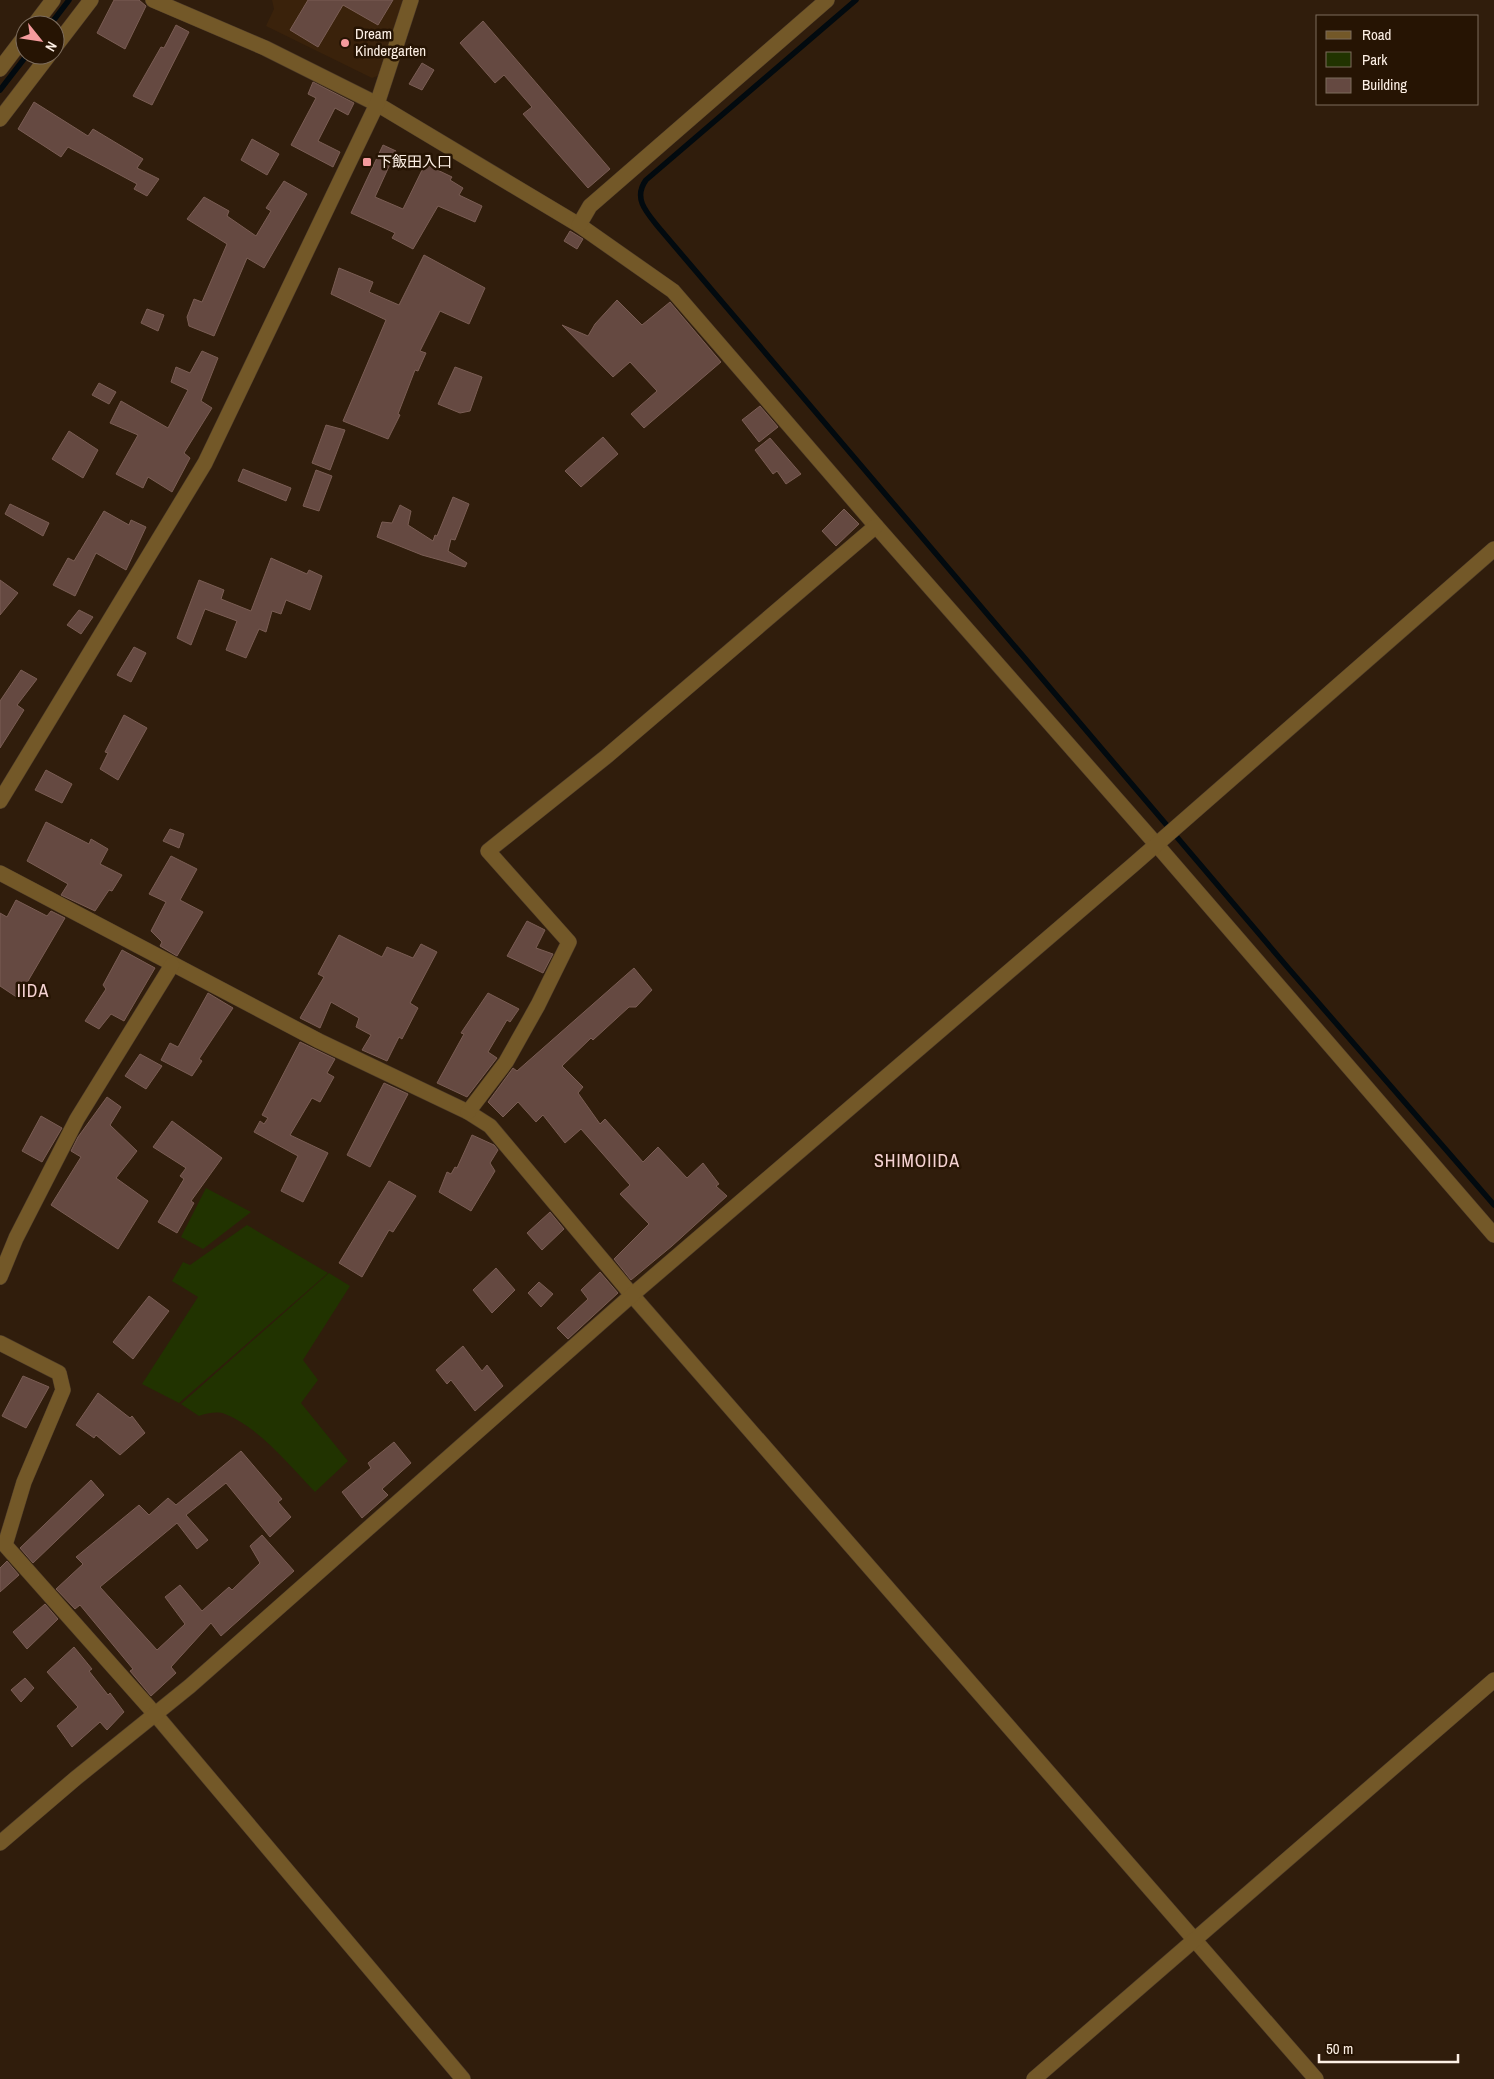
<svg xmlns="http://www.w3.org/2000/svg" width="1494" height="2079" viewBox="0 0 1494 2079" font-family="'Archivo Narrow','Noto Sans JP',sans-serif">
	<rect width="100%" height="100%" fill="#301d0c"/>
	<polygon fill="#3a220b" points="272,0 403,0 380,75 372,78 266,26 274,9"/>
	<g fill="#213300">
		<polygon points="206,1188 251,1212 203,1249 181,1237"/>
		<polygon points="247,1225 328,1273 179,1403 142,1384 198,1297 172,1281 183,1262 190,1265"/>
		<path d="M329,1273L350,1286L303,1360L318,1380L301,1403L348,1461L315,1492C291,1467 259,1427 225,1414C218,1411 207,1413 199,1416L181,1404Z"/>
	</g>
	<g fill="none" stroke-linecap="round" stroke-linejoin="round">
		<g stroke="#020a0f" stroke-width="5.5">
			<path d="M856,0L646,180C632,199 648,214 660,229L1289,969L1494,1205"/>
			<polyline points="50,25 69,0"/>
			<polyline points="0,90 27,55"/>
		</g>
	</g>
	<g fill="#654941" stroke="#7a5d54">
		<polygon points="114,0 139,0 146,6 125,49 97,33"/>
		<polygon points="308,0 393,0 378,25 343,5 318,47 290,30"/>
		<polygon points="483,21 610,169 588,188 523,114 532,107 504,75 495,83 460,43"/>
		<polygon points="176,25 189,32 152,105 133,96 161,47 164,48"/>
		<polygon points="422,63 434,70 422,90 409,84"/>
		<polygon points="313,82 354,103 348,115 335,108 318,141 340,152 333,167 291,145 316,98 308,94"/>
		<polygon points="34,102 88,136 93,129 143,159 137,168 159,179 147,196 134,189 137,184 68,147 61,157 18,129"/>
		<polygon points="252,139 279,154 267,175 241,160"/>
		<polygon points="383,145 396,151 375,197 403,209 425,164 452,177 450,180 463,188 459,195 482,206 475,222 438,206 413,249 392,238 395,233 351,213"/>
		<polygon points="284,181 307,194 264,268 247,258 214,336 189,326 187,317 194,299 202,302 227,244 187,219 204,197 229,211 227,216 256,236 271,211 266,208"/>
		<polygon points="570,231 583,239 577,249 564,241"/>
		<polygon points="424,255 485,288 469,324 440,311 420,351 426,353 418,371 415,370 398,414 400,415 388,439 343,421 386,320 331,294 339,268 373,282 369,292 399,305"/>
		<polygon points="617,300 642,325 670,302 721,362 644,428 631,414 657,391 630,362 613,377 562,325 588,336 595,324"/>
		<polygon points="147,309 164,315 158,331 141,323"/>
		<polygon points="202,351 218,358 201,401 212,408 184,453 190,458 172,492 148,477 143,488 116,474 138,435 110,423 121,401 168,428 188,390 171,382 176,367 190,373"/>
		<polygon points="455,367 482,377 470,411 460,413 438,404"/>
		<polygon points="99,383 116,392 109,404 92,395"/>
		<polygon points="760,406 778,427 759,442 742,420"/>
		<polygon points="326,425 345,430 330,470 312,463"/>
		<polygon points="69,431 98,450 83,478 52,459"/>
		<polygon points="603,437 618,454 581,487 565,471"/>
		<polygon points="770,438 801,474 786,484 777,471 773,474 755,450"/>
		<polygon points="243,469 291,488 286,501 238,481"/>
		<polygon points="316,470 332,476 319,511 303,506"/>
		<polygon points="453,497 469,504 455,540 451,539 448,551 467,563 465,567 422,555 377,537 382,522 392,523 400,505 411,511 408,525 433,541 435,535 437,536"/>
		<polygon points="10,504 49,523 43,536 5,514"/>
		<polygon points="844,509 859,524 836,546 822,531"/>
		<polygon points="104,511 129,525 131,520 146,527 126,570 96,553 75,596 53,585 68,558 74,561"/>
		<polygon points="271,558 307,574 309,570 322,576 310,610 286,600 281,614 272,611 266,632 259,629 246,658 226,650 237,621 205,609 191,645 177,638 199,580 224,590 221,599 251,611"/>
		<polygon points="0,580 18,593 0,615"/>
		<polygon points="79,610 93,617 81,634 67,625"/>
		<polygon points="134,647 146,653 131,682 117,675"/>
		<polygon points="21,670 37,679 17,705 24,710 0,748 0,701"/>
		<polygon points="124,715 147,728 118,780 100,769 108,753 105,752"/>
		<polygon points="46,770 72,784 62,803 35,790"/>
		<polygon points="46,822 89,844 91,839 108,849 100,864 122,875 112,891 109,890 95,911 61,895 68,884 27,861"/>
		<polygon points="170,829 184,834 179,848 163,841"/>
		<polygon points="171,856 197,869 180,900 203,912 177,956 160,946 162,942 151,931 166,902 149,894"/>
		<polygon points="16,900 47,916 51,911 65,918 18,998 0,986 0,913 7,917"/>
		<polygon points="527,921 545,930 536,948 553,954 543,973 507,956"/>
		<polygon points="339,935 382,957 387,947 413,958 421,944 437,952 410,1003 418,1008 402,1039 399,1037 387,1061 362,1050 371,1035 356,1027 359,1018 331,1002 320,1028 300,1018 324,977 318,974"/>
		<polygon points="122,950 155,968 124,1021 111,1014 99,1029 85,1021 106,989 103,985"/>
		<polygon points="634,968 652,990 636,1007 629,1007 593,1040 591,1038 562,1066 583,1087 578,1093 600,1124 605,1119 643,1162 658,1147 687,1178 703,1163 719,1184 716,1186 727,1196 672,1246 631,1280 614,1259 649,1224 620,1194 630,1185 581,1129 565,1143 543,1115 536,1122 518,1102 503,1117 488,1102 513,1068 517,1071"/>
		<polygon points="208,993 233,1008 199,1059 202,1061 192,1076 161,1060 170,1043 178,1047"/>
		<polygon points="488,993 519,1009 510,1022 507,1020 488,1052 497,1058 467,1097 437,1083 464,1034 461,1033"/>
		<polygon points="300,1042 335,1059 327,1073 334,1077 320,1102 312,1098 290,1135 328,1153 303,1202 281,1191 298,1156 254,1132 260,1121 264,1124 268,1118 262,1115"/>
		<polygon points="140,1054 162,1066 146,1089 125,1076"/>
		<polygon points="384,1083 408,1094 370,1167 347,1155"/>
		<polygon points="107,1097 121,1107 110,1125 137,1151 116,1178 148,1201 118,1249 51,1205 81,1157 71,1151 78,1137"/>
		<polygon points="41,1116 62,1128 42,1162 22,1151"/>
		<polygon points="172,1121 222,1158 191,1201 194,1203 177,1233 158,1222 184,1179 180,1176 186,1168 153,1147"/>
		<polygon points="472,1135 494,1145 498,1150 490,1163 495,1171 471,1211 439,1192 447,1172 451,1174 455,1167 457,1168"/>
		<polygon points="389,1181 416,1196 393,1232 389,1230 362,1277 339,1263"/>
		<polygon points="550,1212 564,1229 542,1250 527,1233"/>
		<polygon points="496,1268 515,1290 492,1313 473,1290"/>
		<polygon points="600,1272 618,1293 568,1339 557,1328 588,1299 581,1290"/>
		<polygon points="539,1282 553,1294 541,1307 528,1293"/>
		<polygon points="149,1296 169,1311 133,1359 113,1342"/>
		<polygon points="463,1346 482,1371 487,1365 503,1386 475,1411 451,1380 447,1384 436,1370"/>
		<polygon points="23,1376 49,1387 26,1428 2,1416"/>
		<polygon points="98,1393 130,1418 132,1416 145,1433 120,1455 96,1435 94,1438 76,1425"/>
		<polygon points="394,1442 411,1463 382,1489 388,1495 362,1518 342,1492 371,1468 368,1463"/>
		<polygon points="241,1451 282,1499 278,1502 291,1517 270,1537 226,1483 186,1515 208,1540 197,1549 177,1523 100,1587 157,1650 185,1624 165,1597 180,1585 202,1611 229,1587 232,1590 260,1563 250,1546 262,1535 294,1571 221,1636 211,1623 171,1667 176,1673 151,1696 130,1671 133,1669 80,1605 75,1609 56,1589 83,1564 76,1557 139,1505 149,1515 168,1498 176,1505"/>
		<polygon points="91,1480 104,1495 33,1563 20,1548"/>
		<polygon points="7,1561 19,1575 0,1592 0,1568"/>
		<polygon points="45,1604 58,1619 27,1649 13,1632"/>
		<polygon points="74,1647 92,1669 89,1671 108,1695 110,1693 124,1712 107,1730 100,1722 72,1747 57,1726 78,1707 47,1672"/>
		<polygon points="25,1678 34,1688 21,1702 11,1690"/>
	</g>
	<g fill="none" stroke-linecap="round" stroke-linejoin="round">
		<g stroke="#4d3b2a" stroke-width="16">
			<g id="street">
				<polyline points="153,0 265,48 377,104 579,225 673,291 876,526 1156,844 1494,1235"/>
				<polyline points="34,25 53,0"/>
				<polyline points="55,47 91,0"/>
				<polyline points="0,69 25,36"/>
				<polyline points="0,119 49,55"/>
				<polyline points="579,225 590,206 827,0"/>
				<polyline points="0,801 205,463 377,104 411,0"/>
				<polyline points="0,873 319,1041 468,1112 490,1126 632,1295 1316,2079"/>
				<polyline points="468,1112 506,1062 538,1005 569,942 488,851 607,756 876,526"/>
				<polyline points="0,1277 16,1238 77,1119 172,965"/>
				<polyline points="0,1343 59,1373 63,1390 24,1482 5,1545 155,1714 463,2079"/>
				<polyline points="0,1843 76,1778 190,1686 632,1295 1133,865 1494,549"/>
				<polyline points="1034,2079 1494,1680"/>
			</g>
		</g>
		<use href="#street" stroke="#735828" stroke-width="15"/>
	</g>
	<g fill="#f59b9d" stroke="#261403" stroke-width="2">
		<circle cx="345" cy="43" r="5"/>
		<rect x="362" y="157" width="10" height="10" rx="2.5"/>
	</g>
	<g text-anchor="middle" stroke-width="5" stroke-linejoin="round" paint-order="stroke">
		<g font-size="15" fill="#fdf0e5" stroke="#261403" text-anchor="start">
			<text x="355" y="39">Dream<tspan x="355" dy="17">Kindergarten</tspan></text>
			<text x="377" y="167">下飯田入口</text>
		</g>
		<g font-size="18" letter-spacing="1" fill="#f5d2d2" stroke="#261403">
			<text x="33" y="997">IIDA</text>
			<text x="917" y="1167">SHIMOIIDA</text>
		</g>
	</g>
	<rect x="1316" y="15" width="162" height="90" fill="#261403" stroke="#7c6c5d"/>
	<rect x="1326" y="31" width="25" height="8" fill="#735828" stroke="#7c6c5d"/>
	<text x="1362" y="40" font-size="15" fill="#fdf0e5">Road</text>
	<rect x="1326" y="52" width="25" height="15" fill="#213300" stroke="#7c6c5d"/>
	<text x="1362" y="65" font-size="15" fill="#fdf0e5">Park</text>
	<rect x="1326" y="78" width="25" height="15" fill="#654941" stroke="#7c6c5d"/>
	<text x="1362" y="90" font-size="15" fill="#fdf0e5">Building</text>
	<g transform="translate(40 40) rotate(120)"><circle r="24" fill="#261403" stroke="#7c6c5d"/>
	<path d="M0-4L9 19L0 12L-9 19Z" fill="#f59b9d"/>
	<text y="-8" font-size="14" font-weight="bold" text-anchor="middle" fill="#fdf0e5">N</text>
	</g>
	<path d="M1319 2054v8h139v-8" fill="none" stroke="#fdf0e5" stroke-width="2.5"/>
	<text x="1326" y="2054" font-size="15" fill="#fdf0e5" stroke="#261403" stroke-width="4" paint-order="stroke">50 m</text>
</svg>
